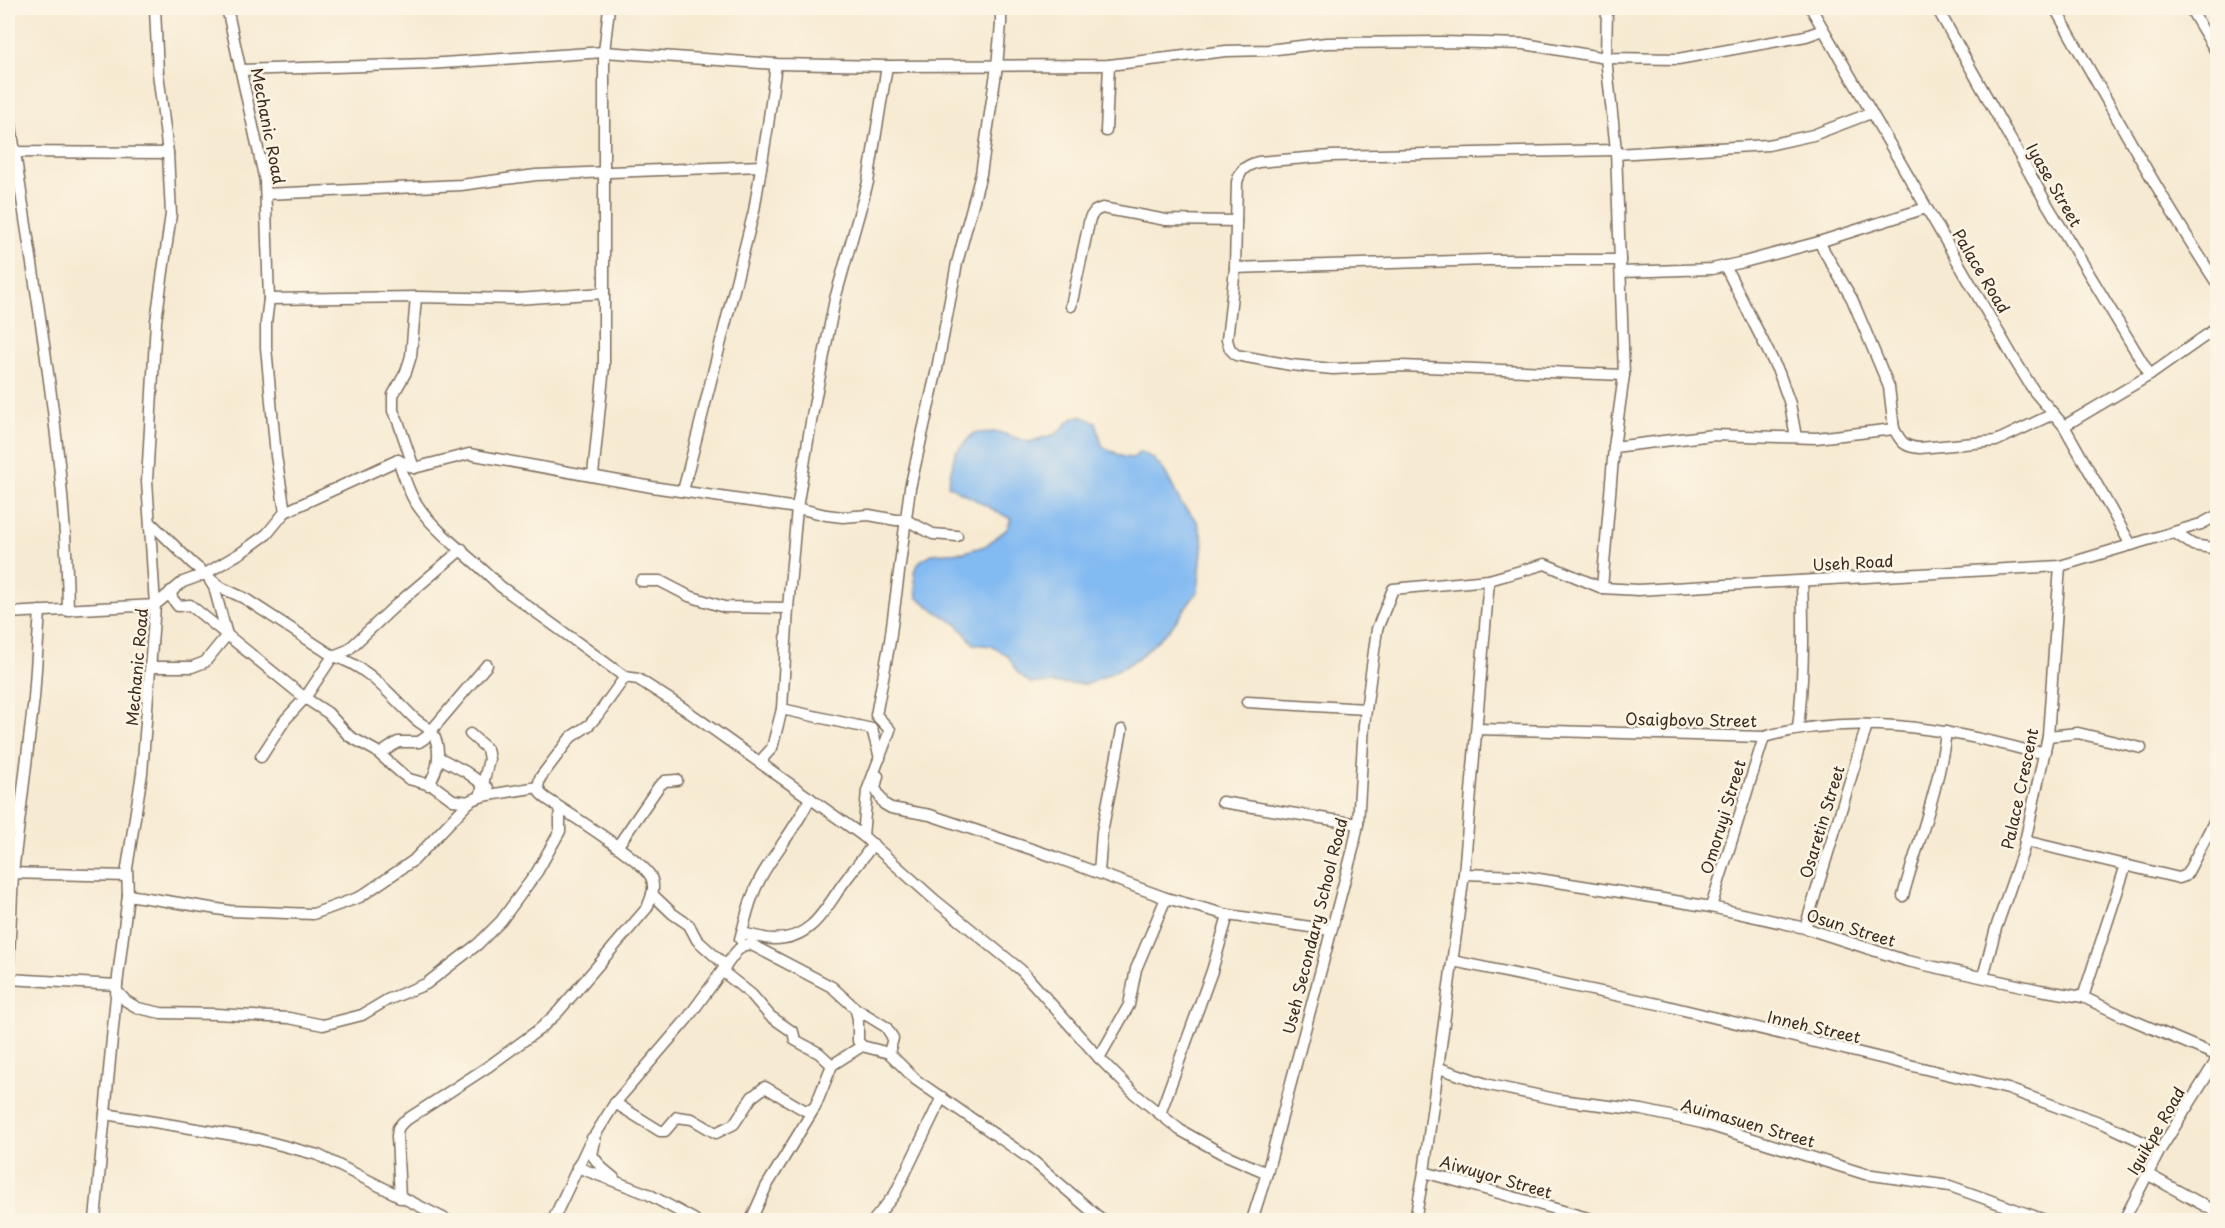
<svg xmlns="http://www.w3.org/2000/svg" width="2225" height="1228" viewBox="0 0 2225 1228" font-family="'Playpen Sans',sans-serif">
	<rect width="100%" height="100%" fill="#fcf5e5"/>
	<filter id="ink" filterUnits="userSpaceOnUse"><feTurbulence type="fractalNoise" baseFrequency=".0167" numOctaves="2"/><feDisplacementMap in="SourceGraphic" scale="12" xChannelSelector="R" yChannelSelector="G"/><feConvolveMatrix kernelMatrix="1 2 1 2 8 2 1 2 1" color-interpolation-filters="sRGB"/></filter>
	<filter id="wash" filterUnits="userSpaceOnUse"><feTurbulence type="fractalNoise" baseFrequency=".008" numOctaves="4" result="noise"/><feDisplacementMap in="SourceGraphic" scale="24" xChannelSelector="R" yChannelSelector="G"/><feGaussianBlur stdDeviation="1.35" result="paint"/><feColorMatrix in="noise" values="0 0 0 0 0 0 0 0 0 0 0 0 0 0 0 0 0 1.4 0 .05"/><feComposite in="paint" operator="in"/></filter>
	<g filter="url(#wash)">
		<rect width="100%" height="100%" fill="#f7ead2"/>
		<polygon fill="#82baf2" stroke="#5e7288" stroke-width="1.5" points="1080,416 1096,422 1102,446 1123,457 1133,458 1140,452 1153,458 1165,472 1182,505 1197,521 1203,541 1198,591 1171,628 1142,655 1126,666 1088,684 1030,683 1017,672 1008,656 992,646 974,644 957,624 937,612 917,597 914,571 920,561 932,554 964,552 985,546 1007,529 1011,519 948,485 955,453 974,433 998,432 1029,442 1056,434 1074,417"/>
	</g>
	<g filter="url(#ink)">
		<g fill="none" stroke-linecap="round" stroke-linejoin="round">
			<g stroke="#7d6d5d" stroke-width="13">
				<g id="minor">
					<polyline points="1607,8 1606,58 1616,150 1624,375 1614,447"/>
					<polyline points="1811,8 2014,359 2034,391 2064,426 2131,545 2137,543"/>
					<polyline points="1937,8 2044,199 2150,375"/>
					<path d="M2055,8C2107,101 2159,195 2218,285"/>
					<polyline points="2190,8 2218,55"/>
					<polyline points="242,70 428,64 604,52 776,64 887,66 1109,65 1226,51 1268,50 1326,43 1441,42 1525,44 1606,58 1678,59 1806,36 1823,30"/>
					<path d="M8,104C31,272 66,441 68,611"/>
					<polyline points="1106,131 1109,65"/>
					<path d="M1616,150L1331,156L1258,162C1245,166 1241,169 1237,182L1235,268L1227,340L1230,349L1236,355L1291,365L1333,369L1401,366L1624,375"/>
					<polyline points="8,152 168,153"/>
					<polyline points="1616,154 1768,145 1813,135 1871,113"/>
					<polyline points="266,194 461,185 536,175 761,166"/>
					<polyline points="1725,266 1779,373 1790,404 1796,437"/>
					<polyline points="1235,268 1488,260 1620,260"/>
					<polyline points="1621,272 1712,269 1744,262 1819,242 1926,208"/>
					<polyline points="269,299 416,297 517,299 604,293"/>
					<polyline points="1071,306 1090,218 1095,211 1102,208 1166,220 1236,221"/>
					<polyline points="2064,426 2150,375 2218,327"/>
					<path d="M1894,429C1901,442 1904,447 1920,448L1996,441L2053,414"/>
					<path d="M398,460C403,473 407,488 414,500C435,534 472,557 500,586L625,677L638,679L683,708L863,836L936,901L1021,970L1099,1058L1135,1094L1180,1130L1221,1153L1267,1173"/>
					<polyline points="414,468 398,421 393,411 393,395 406,372 411,356 416,297"/>
					<polyline points="593,475 604,366 604,52 609,8"/>
					<polyline points="683,491 754,211 768,125 776,64"/>
					<polyline points="285,512 398,460 414,468 469,454 652,487 797,508 826,515 843,517 869,515 896,520 906,520 933,534 957,536"/>
					<path d="M150,522L192,563L220,587L244,598L333,656C368,666 389,694 414,718C419,723 428,727 432,732C442,748 439,771 428,785"/>
					<polyline points="2170,534 2175,533 2193,545 2218,549"/>
					<polyline points="641,581 660,581 689,596 724,607 788,608"/>
					<polyline points="1602,588 1614,447 1713,435 1816,438 1894,429 1889,387 1852,299 1819,242"/>
					<polyline points="171,591 172,598 178,606 190,605 305,698 328,713 349,736 376,751 401,773 409,779 434,786 453,800 470,802"/>
					<polyline points="8,613 155,605 147,481 156,321 171,214 168,153 158,73 155,8"/>
					<polyline points="152,667 192,667 205,662 227,635 214,587 210,581"/>
					<polyline points="1247,702 1366,709"/>
					<polyline points="782,709 872,729 880,758"/>
					<path d="M1798,728C1804,678 1804,631 1802,581"/>
					<path d="M1477,729L1764,737C1852,712 1946,728 2033,752L2045,751"/>
					<polyline points="470,734 487,749 489,759 480,797"/>
					<polyline points="2048,736 2078,733 2141,748"/>
					<polyline points="380,754 398,742 419,742 425,738 487,665"/>
					<polyline points="261,757 285,720 305,698 333,656 348,650 396,605 462,549"/>
					<polyline points="438,757 466,772 488,788"/>
					<polyline points="763,764 763,758 772,748 782,709 788,608 797,508 812,416 835,299 868,182 887,66"/>
					<polyline points="878,776 875,788 884,804 891,808 930,815 1052,856 1166,898 1228,915 1331,930"/>
					<polyline points="1222,802 1358,824"/>
					<polyline points="863,836 867,791 890,730 876,715 890,641 910,488 937,369 957,263 981,174 997,66 1001,24 1001,8"/>
					<polyline points="2025,841 2179,878 2185,876 2188,872 2218,814"/>
					<polyline points="617,847 659,786 665,781 677,780"/>
					<polyline points="8,873 127,876"/>
					<polyline points="1099,873 1102,832 1122,730"/>
					<polyline points="1464,874 1520,876 1639,895 1711,907 1805,928 1907,961 2040,990 2083,997 2125,1017 2218,1056"/>
					<polyline points="652,894 673,914 689,925 697,940 726,966"/>
					<polyline points="128,895 230,911 313,914 360,897 414,860 471,800 483,796 538,787"/>
					<path d="M1903,896C1918,841 1939,789 1946,732"/>
					<polyline points="1711,907 1764,737"/>
					<polyline points="1805,928 1867,725"/>
					<path d="M742,933C752,935 763,939 774,939C811,939 824,911 842,885C852,871 863,859 873,844"/>
					<path d="M740,939C746,918 750,897 761,877C776,850 797,827 810,798"/>
					<polyline points="1453,961 1663,1005 2008,1089 2107,1125 2160,1150"/>
					<polyline points="722,971 752,995 770,1016 793,1032 795,1040 819,1053 832,1065"/>
					<polyline points="8,976 13,873 34,698 40,611"/>
					<polyline points="1983,977 1996,928 2023,851 2048,736 2060,566"/>
					<polyline points="8,979 117,985"/>
					<polyline points="116,990 126,1001 138,1008 161,1013 216,1014 289,1018 323,1025 362,1015 387,1000 426,984 478,944 501,921 537,872 560,831 560,811 556,805"/>
					<polyline points="2083,997 2126,865"/>
					<polyline points="855,1008 886,1027 893,1038 889,1053"/>
					<polyline points="1099,1058 1129,1005 1136,969 1166,898"/>
					<polyline points="1439,1068 1489,1085 1560,1100 1642,1110 1702,1123 1865,1174 1950,1186 2045,1220"/>
					<polyline points="615,1103 660,1131 665,1131 677,1117 692,1119 716,1133 734,1124 752,1097 765,1087 804,1110 810,1110 815,1107"/>
					<polyline points="105,1114 258,1139 318,1155 447,1220"/>
					<polyline points="1160,1114 1212,971 1228,915"/>
					<polyline points="592,1138 595,1141 592,1155 602,1168 614,1178"/>
					<polyline points="577,1167 648,1194 695,1220"/>
					<polyline points="1424,1172 1595,1220"/>
					<polyline points="2147,1174 2218,1213"/>
					<path d="M400,1198L397,1136L398,1128L403,1122L489,1066L541,1028L558,1012L647,908C651,898 656,888 651,877C642,859 568,813 547,799L541,794L538,787L540,778L571,737L589,725L597,716L625,677"/>
					<polyline points="95,1220 117,985 128,895 127,868 142,773 155,605 183,582 205,574 242,552 267,534 285,512 276,456 266,347 266,323 269,299 265,181 227,8"/>
					<polyline points="553,1220 587,1148 615,1103 687,1019 736,952 742,946 750,944 832,987 855,1008 858,1018 858,1041 862,1046 889,1053 916,1080 1033,1161 1102,1220"/>
					<polyline points="751,1220 766,1187 815,1107 832,1065 862,1046"/>
					<polyline points="874,1220 895,1194 942,1097"/>
					<polyline points="1252,1220 1267,1173 1353,849 1358,824 1364,725 1377,629 1393,589 1489,580 1545,564 1602,588 1638,590 2060,566 2201,524 2218,515"/>
					<polyline points="1415,1220 1424,1172 1464,874 1489,580"/>
					<polyline points="2124,1220 2160,1150 2218,1058"/>
				</g>
			</g>
			<use href="#minor" stroke="#fff" stroke-width="10"/>
		</g>
	</g>
	<g text-anchor="middle" stroke-width="5" stroke-linejoin="round" paint-order="stroke">
		<g font-size="16" fill="#3b2a1e" stroke="#fcf5e5">
			<text transform="translate(268 126) rotate(79)" y="6">Mechanic Road</text>
			<text transform="translate(2054 185) rotate(60)" y="6">Iyase Street</text>
			<text transform="translate(1981 271) rotate(59)" y="6">Palace Road</text>
			<text transform="translate(1853 563) rotate(-3)" y="6">Useh Road</text>
			<text transform="translate(137 667) rotate(-85)" y="6">Mechanic Road</text>
			<text transform="translate(1691 720) rotate(1)" y="6">Osaigbovo Street</text>
			<text transform="translate(2020 789) rotate(-78)" y="6">Palace Crescent</text>
			<text transform="translate(1723 817) rotate(-73)" y="6">Omoruyi Street</text>
			<text transform="translate(1822 822) rotate(-73)" y="6">Osaretin Street</text>
			<text transform="translate(1315 926) rotate(-76)" y="6">Useh Secondary School Road</text>
			<text transform="translate(1851 928) rotate(17)" y="6">Osun Street</text>
			<text transform="translate(1814 1027) rotate(13)" y="6">Inneh Street</text>
			<text transform="translate(1748 1123) rotate(16)" y="6">Auimasuen Street</text>
			<text transform="translate(2156 1131) rotate(-60)" y="6">Iguikpe Road</text>
			<text transform="translate(1496 1177) rotate(16)" y="6">Aiwuyor Street</text>
		</g>
	</g>
	<rect width="2225" height="1228" fill="none" stroke="#fcf5e5" stroke-width="30"/>
</svg>
